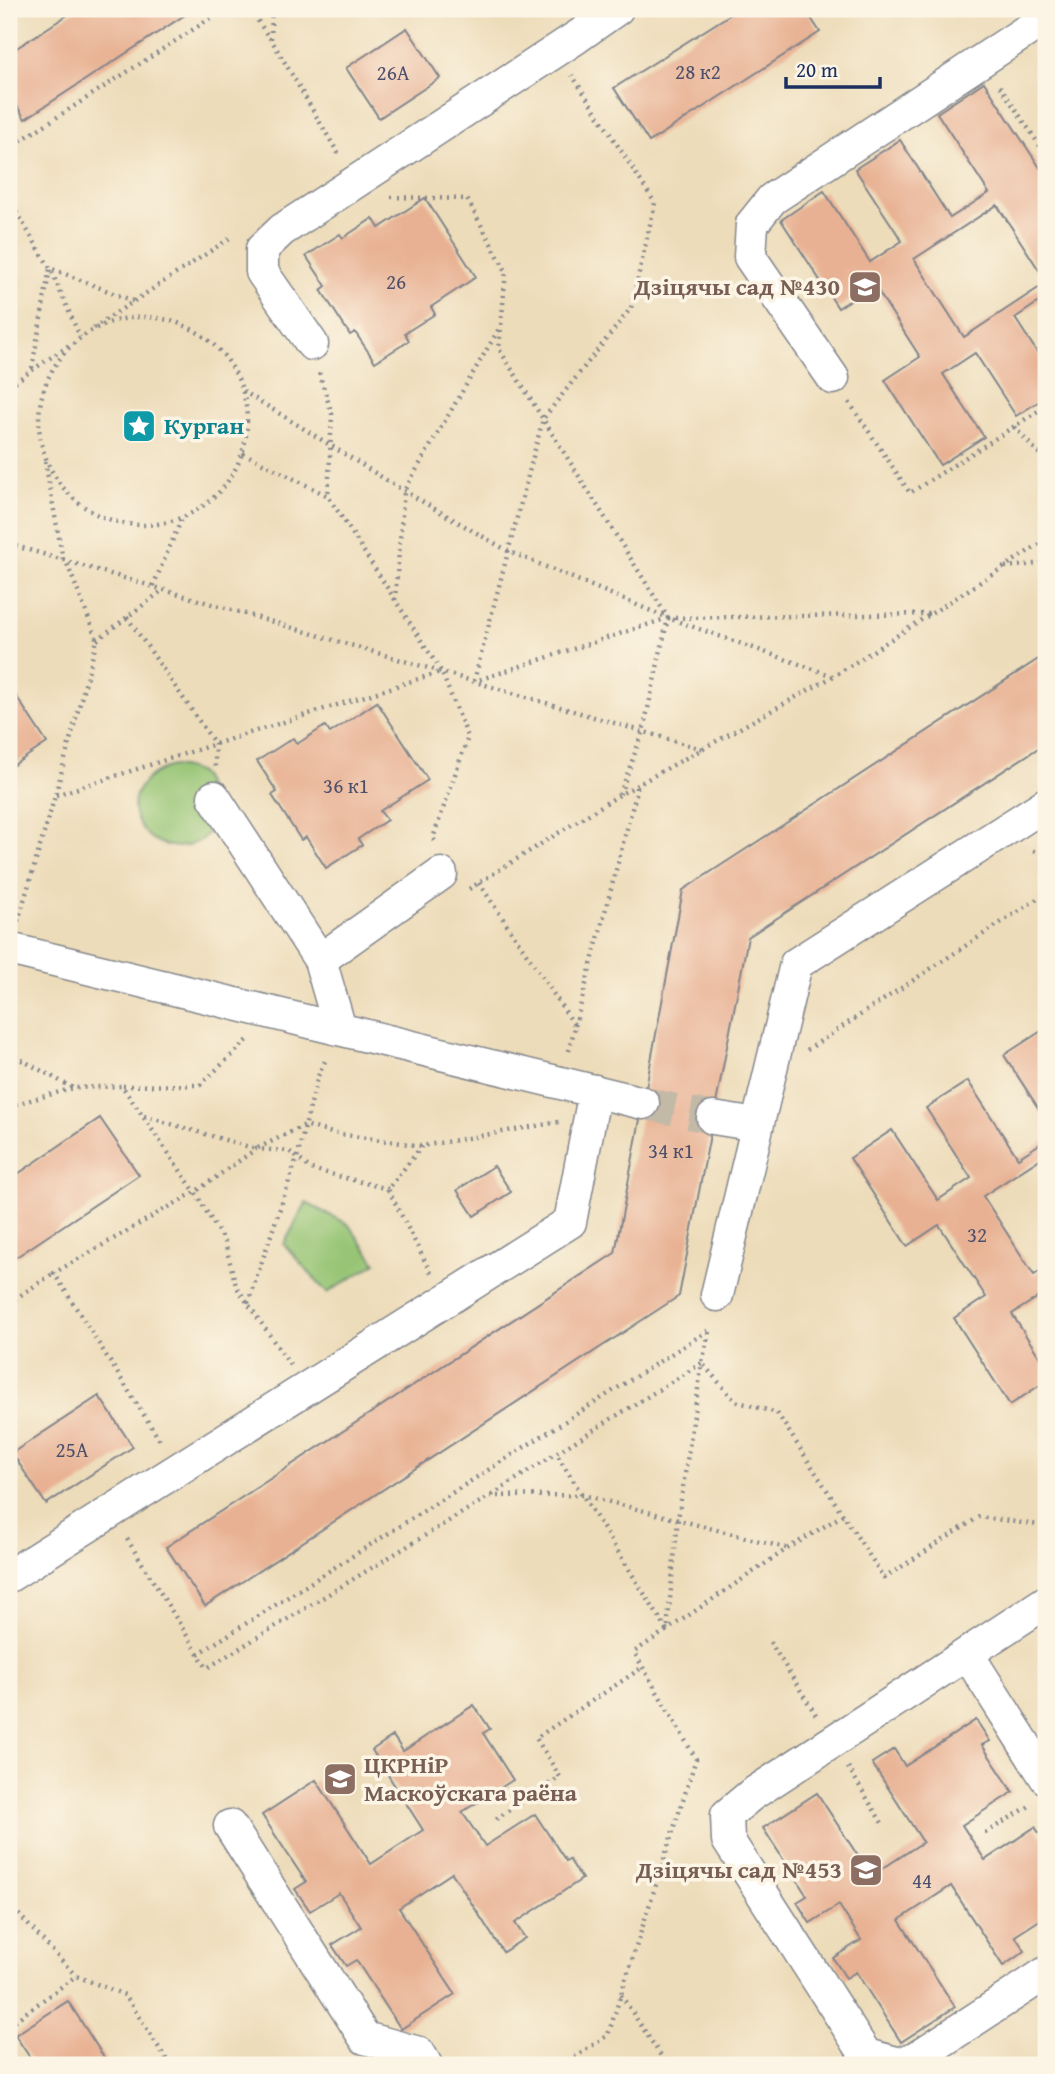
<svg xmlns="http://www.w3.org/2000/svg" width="1055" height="2074" viewBox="0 0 1055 2074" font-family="'Gentium Book Plus',serif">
	<rect width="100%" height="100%" fill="#fcf5e5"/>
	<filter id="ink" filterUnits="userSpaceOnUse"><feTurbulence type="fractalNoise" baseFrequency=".0143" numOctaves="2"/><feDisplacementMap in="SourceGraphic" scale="14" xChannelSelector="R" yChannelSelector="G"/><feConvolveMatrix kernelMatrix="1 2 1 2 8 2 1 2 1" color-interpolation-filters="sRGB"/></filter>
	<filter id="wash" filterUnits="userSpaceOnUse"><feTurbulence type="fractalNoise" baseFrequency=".00686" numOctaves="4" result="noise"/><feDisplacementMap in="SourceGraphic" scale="28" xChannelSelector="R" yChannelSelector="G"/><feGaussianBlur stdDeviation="1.57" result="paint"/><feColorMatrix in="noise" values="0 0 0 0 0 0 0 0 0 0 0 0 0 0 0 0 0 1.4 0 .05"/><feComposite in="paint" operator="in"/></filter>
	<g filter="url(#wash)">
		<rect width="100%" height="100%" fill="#eddcb9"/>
		<g fill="#97c574" stroke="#597a69" stroke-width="2">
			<path d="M173,766C197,769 205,772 209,796C210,804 215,815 213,822C203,854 160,853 143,830C121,802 143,772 173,766Z"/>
			<polygon points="306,1203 348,1224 376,1263 327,1293 284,1244"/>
		</g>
		<g id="blocks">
			<g fill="#e8b193">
				<polygon points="77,9 194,9 25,119 9,93 9,53"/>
				<polygon points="739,9 805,9 820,32 649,142 614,88"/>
				<polygon points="407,28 440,78 379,118 346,68"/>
				<polygon points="984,82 1046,177 1046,265 1039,270 997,205 914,259 964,337 1046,283 1046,297 1015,318 1046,366 1046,397 1016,416 975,353 943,374 984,437 940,465 885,380 920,357 874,285 838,308 781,220 824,191 870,262 902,241 855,169 900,140 950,218 989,193 937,113"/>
				<polygon points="425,198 476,277 431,307 435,314 405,333 409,341 375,362 355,332 350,335 321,290 326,286 306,256 340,234 343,238 373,218 379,228"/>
				<polygon points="1046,654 1046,743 748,937 679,1296 205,1606 166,1547 615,1253 683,890"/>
				<polygon points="9,685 47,743 9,768"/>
				<polygon points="377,702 428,780 380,811 387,820 358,839 362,845 326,868 306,837 301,840 272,795 277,792 257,761 293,738 297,744 325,726 330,733"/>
				<polygon points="1046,1028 1046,1120 1004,1055"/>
				<polygon points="968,1081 1018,1158 1046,1140 1046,1155 983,1196 1034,1275 1046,1267 1046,1292 1012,1314 1046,1367 1046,1381 1010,1405 954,1318 986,1297 939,1225 907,1246 850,1158 892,1130 938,1200 971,1178 926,1108"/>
				<polygon points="100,1118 139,1175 9,1262 9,1180"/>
				<polygon points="494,1166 511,1192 474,1216 457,1190"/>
				<polygon points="99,1396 133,1447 46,1504 12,1453"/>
				<polygon points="474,1705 490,1729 483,1733 513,1780 462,1812 485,1846 535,1814 566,1861 569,1859 582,1879 515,1923 525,1938 503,1952 452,1873 399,1908 455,1994 401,2029 356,1960 346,1966 332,1945 361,1927 339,1893 310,1911 295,1889 306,1882 262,1815 316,1780 371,1864 423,1830 372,1750 393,1736 403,1751"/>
				<polygon points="976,1720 990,1741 982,1745 1013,1792 962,1825 985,1860 1035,1827 1046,1844 1046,1916 1015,1936 1025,1951 1003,1966 951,1886 899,1920 955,2007 901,2042 856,1972 846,1978 833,1958 861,1940 839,1905 810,1923 797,1902 807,1896 763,1828 817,1793 871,1876 923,1842 872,1763 894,1749 905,1766"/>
				<polygon points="68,2001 109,2065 35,2065 15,2035"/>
			</g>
		</g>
	</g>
	<g filter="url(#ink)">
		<use href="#blocks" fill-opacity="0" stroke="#84868c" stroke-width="2"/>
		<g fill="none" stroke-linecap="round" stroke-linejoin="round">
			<polyline stroke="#c3b9a7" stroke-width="32" stroke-dasharray="32 16" stroke-linecap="butt" points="643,1103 713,1118"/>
			<g stroke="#84868c" stroke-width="35">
				<g id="minor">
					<polyline points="312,344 262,272 262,249 282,230 577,37 617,9"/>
					<polyline points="833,378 750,257 752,224 772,199 1046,18"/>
					<polyline points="214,797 320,960 340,1029"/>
					<polyline points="9,949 643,1103"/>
					<polyline points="320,960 441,874"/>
					<polyline points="713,1118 757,1125"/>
					<polyline points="717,1295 796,964 1046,804"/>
					<polyline points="9,1576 570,1222 595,1091"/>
					<polyline points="1046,1602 751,1795 727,1815 728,1840 866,2055 900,2064 919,2056 1046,1973"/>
					<polyline points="968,1655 1046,1778"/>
					<polyline points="230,1826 365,2038 419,2053 426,2065"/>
				</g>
			</g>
			<g stroke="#84868c" stroke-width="4.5" stroke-dasharray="2 5" stroke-linecap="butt">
				<polyline points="250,9 270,39"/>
				<polyline points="272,9 271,39 339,155"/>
				<polyline points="1000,86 1046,155"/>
				<polyline points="9,148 225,9"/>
				<polyline points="391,197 467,199 506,271 499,349 668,618 643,731 620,794"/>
				<polyline points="9,200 50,268 80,337"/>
				<circle cx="143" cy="421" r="104"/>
				<polyline points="93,328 232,237"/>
				<polyline points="32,368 50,268 133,301"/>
				<polyline points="319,373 332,414 328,496"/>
				<polyline points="9,386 72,343"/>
				<polyline points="243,391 404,491 508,551 668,618 475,681"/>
				<polyline points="849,402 910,493 1046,406"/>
				<polyline points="1014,427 1046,461"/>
				<polyline points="243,453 328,496 441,671 468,737 433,838 436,843"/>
				<polyline points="45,461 63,560"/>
				<polyline points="9,544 702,749"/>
				<polyline points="1005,567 1046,563"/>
				<polyline points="153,586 182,518"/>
				<polyline points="395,600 404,491 500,327"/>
				<polyline points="127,617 215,744 215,767"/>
				<polyline points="97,640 163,590"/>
				<polyline points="833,676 668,618 929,614"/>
				<polyline points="474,681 543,419 631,308 655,203 572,75"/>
				<polyline points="56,795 440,672"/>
				<polyline points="1033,851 1046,853"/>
				<polyline points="479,883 575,1026 568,1055"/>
				<polyline points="469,889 619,795 834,676 1046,540"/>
				<polyline points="18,921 55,796 97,640 66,561"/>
				<polyline points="575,1026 636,794 636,786"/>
				<polyline points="807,1050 1046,893"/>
				<polyline points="9,1053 73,1088"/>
				<polyline points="123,1086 200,1085 250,1038"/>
				<polyline points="9,1106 74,1088 122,1086 195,1192 54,1273 161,1442"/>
				<polyline points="144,1116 256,1149 305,1125 332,1133 422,1146 559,1122"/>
				<polyline points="422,1146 388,1189 432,1275"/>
				<polyline points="9,1303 54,1273"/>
				<polyline points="248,1303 297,1158 318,1076 327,1057"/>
				<polyline points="709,1332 702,1363 735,1401 777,1413 884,1578 979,1517 1046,1526"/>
				<polyline points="290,1365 236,1286 225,1243 195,1192 256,1149 289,1151 311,1169 388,1189"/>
				<polyline points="492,1495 556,1453"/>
				<polyline points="127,1539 207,1668 490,1496 583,1495 786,1548"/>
				<polyline points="770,1642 816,1715"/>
				<polyline points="198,1654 709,1330"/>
				<polyline points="848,1767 882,1823"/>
				<polyline points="496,1819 560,1777 536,1738 643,1667"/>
				<polyline points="985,1833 1033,1804"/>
				<polyline points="9,1904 76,1976"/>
				<polyline points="621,1995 667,2065"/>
				<polyline points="9,2025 76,1976 125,1995 170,2065"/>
				<polyline points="563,2065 608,2035 696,1759 634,1652 667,1630 678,1519 702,1363 556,1453 667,1630 787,1549 843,1515"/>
			</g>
			<use href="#minor" stroke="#fff" stroke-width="32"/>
		</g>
	</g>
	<defs>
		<g id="school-square" transform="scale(1.75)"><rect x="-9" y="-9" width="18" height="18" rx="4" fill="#8d6e63" stroke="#fcf5e5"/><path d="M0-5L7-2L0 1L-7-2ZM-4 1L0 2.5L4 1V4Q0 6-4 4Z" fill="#fff"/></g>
		<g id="sight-square" transform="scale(1.75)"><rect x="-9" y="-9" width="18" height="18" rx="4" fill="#0f9aa8" stroke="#fcf5e5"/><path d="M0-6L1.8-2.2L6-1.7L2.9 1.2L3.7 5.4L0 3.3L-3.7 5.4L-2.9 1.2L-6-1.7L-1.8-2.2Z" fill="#fff"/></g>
	</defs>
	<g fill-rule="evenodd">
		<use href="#school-square" x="865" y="287"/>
		<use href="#sight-square" x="139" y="426"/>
		<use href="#school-square" x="340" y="1779"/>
		<use href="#school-square" x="866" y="1870"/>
	</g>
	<g text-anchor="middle" stroke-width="7" stroke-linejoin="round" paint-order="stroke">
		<g font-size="21" fill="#4e506b">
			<text x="698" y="79">28 к2</text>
			<text x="393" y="80">26А</text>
			<text x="396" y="289">26</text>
			<text x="346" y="793">36 к1</text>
			<text x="671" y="1158">34 к1</text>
			<text x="977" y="1242">32</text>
			<text x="72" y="1457">25А</text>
			<text x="922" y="1888">44</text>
		</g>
		<g font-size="24" font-weight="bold" fill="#785e54" stroke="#fcf5e5" text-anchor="end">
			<text x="840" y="295">Дзіцячы сад №430</text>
			<text x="364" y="1773" text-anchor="start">ЦКРНіР<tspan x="364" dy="28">Маскоўскага раёна</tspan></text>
			<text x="842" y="1878">Дзіцячы сад №453</text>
		</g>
		<g font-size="24" font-weight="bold" fill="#0d838f" stroke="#fcf5e5" text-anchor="start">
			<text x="164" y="434">Курган</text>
		</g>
	</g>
	<rect width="1055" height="2074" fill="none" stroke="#fcf5e5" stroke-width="35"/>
	<path d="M786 77v10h94v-10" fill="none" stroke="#1b2f5e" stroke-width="3.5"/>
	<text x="796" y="77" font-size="21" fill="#1b2f5e" stroke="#fcf5e5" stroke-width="5" paint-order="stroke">20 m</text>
</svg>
